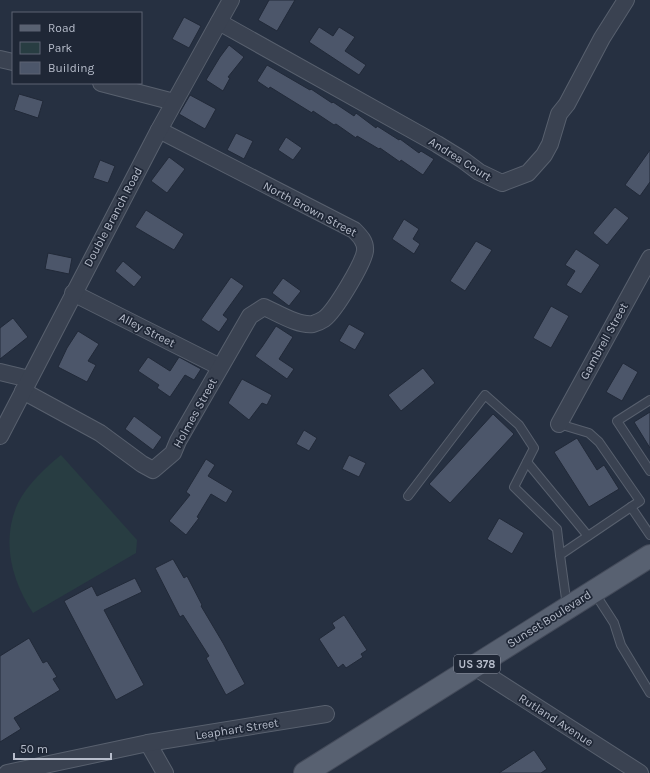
<svg xmlns="http://www.w3.org/2000/svg" width="650" height="773" viewBox="0 0 650 773" font-family="Karla,sans-serif">
	<rect width="100%" height="100%" fill="#263041"/>
	<path fill="#283d42" d="M61,455L137,540L136,553L33,613C11,580 1,540 18,503C27,485 46,467 61,455Z"/>
	<g fill="#4c566a" stroke="#212938">
		<polygon points="269,0 295,0 277,31 258,20"/>
		<polygon points="184,17 201,26 189,48 172,39"/>
		<polygon points="319,27 333,36 339,27 355,37 345,51 366,65 359,75 309,42"/>
		<polygon points="229,45 244,57 228,77 230,78 223,91 206,80 220,57"/>
		<polygon points="267,65 310,90 311,89 332,103 333,102 354,116 356,113 376,128 377,126 399,140 400,139 419,153 421,151 434,159 423,175 401,160 400,162 380,148 379,149 357,136 356,138 336,124 334,125 313,111 312,113 270,87 269,89 257,81"/>
		<polygon points="19,94 43,101 38,118 14,110"/>
		<polygon points="190,95 216,109 205,129 179,114"/>
		<polygon points="236,133 253,141 244,159 227,150"/>
		<polygon points="286,137 302,148 293,160 278,150"/>
		<polygon points="650,150 650,182 640,196 625,185"/>
		<polygon points="169,157 185,169 167,193 151,181"/>
		<polygon points="100,160 115,166 108,183 93,178"/>
		<polygon points="615,207 629,218 607,245 593,233"/>
		<polygon points="146,210 184,234 174,250 135,227"/>
		<polygon points="404,219 419,229 413,239 420,244 414,254 392,239"/>
		<polygon points="476,241 492,250 465,291 450,281"/>
		<polygon points="576,249 600,265 581,294 566,285 575,271 565,265"/>
		<polygon points="48,253 72,258 69,274 45,269"/>
		<polygon points="123,261 142,277 134,287 115,271"/>
		<polygon points="231,277 244,286 223,315 228,319 219,332 201,320"/>
		<polygon points="283,278 301,291 289,306 272,293"/>
		<polygon points="551,306 569,316 551,348 533,338"/>
		<polygon points="13,318 28,337 0,359 0,328"/>
		<polygon points="349,324 365,333 355,350 339,341"/>
		<polygon points="276,326 293,337 279,359 294,369 287,379 255,356 262,347"/>
		<polygon points="78,331 99,344 88,361 96,365 87,382 58,367 67,348"/>
		<polygon points="148,357 170,371 179,357 201,369 194,380 185,375 170,397 157,388 159,385 138,371"/>
		<polygon points="623,363 638,372 622,401 606,392"/>
		<polygon points="423,368 435,383 401,411 388,395"/>
		<polygon points="242,379 272,395 267,405 262,403 249,420 228,403"/>
		<polygon points="650,412 650,448 634,422"/>
		<polygon points="493,414 514,434 450,503 429,484"/>
		<polygon points="134,416 162,437 153,450 125,429"/>
		<polygon points="304,430 317,438 309,451 296,444"/>
		<polygon points="577,438 597,470 604,465 619,489 589,507 554,452"/>
		<polygon points="349,455 366,463 359,477 342,469"/>
		<polygon points="206,459 215,465 208,476 233,491 226,503 211,494 197,517 199,518 186,535 169,521 190,495 186,492"/>
		<polygon points="499,518 524,533 512,554 487,539"/>
		<polygon points="173,559 184,578 187,576 202,605 201,606 223,643 245,684 226,695 206,658 209,656 183,615 180,617 155,568"/>
		<polygon points="135,578 142,592 104,610 144,685 116,700 64,601 92,586 97,596"/>
		<polygon points="344,615 367,650 361,654 363,657 346,668 343,664 338,668 319,639 335,628 332,623"/>
		<polygon points="29,638 43,663 47,661 57,677 53,679 60,690 14,718 21,729 0,742 0,656"/>
		<polygon points="534,750 547,769 541,773 499,773"/>
	</g>
	<g fill="none" stroke-linecap="round" stroke-linejoin="round">
		<g stroke="#58606e" stroke-width="10">
			<g id="service">
				<polyline points="650,400 617,421 650,471"/>
				<polyline points="559,424 589,433 599,442 640,501 631,507 650,535"/>
				<polyline points="527,462 588,536"/>
				<polyline points="408,496 485,395 519,425 534,448 514,487 557,529 560,555"/>
				<polyline points="594,592 614,623 621,645 650,693"/>
				<polyline points="567,606 560,555 631,507"/>
			</g>
		</g>
		<g stroke="#58606e" stroke-width="18">
			<g id="minor">
				<polyline points="219,22 437,144 463,160 479,172 502,183 528,173 544,155 550,144 559,114 567,104 602,38 626,0"/>
				<polyline points="0,59 13,62"/>
				<polyline points="101,83 174,102"/>
				<polyline points="73,293 220,367"/>
				<polyline points="0,372 29,379"/>
				<path d="M23,391L100,433L142,464L153,470L173,453L178,441L250,316L264,307C278,313 298,326 313,324C316,323 321,321 324,319C335,311 363,264 365,251C366,242 360,236 354,230L159,130"/>
				<polyline points="559,424 650,258"/>
				<polyline points="0,436 159,130 231,0"/>
				<polyline points="473,666 640,773"/>
				<polyline points="148,743 165,773"/>
				<polyline points="7,773 148,743 326,714"/>
			</g>
		</g>
		<g stroke="#444b5a" stroke-width="24">
			<polyline id="primary" points="305,773 650,556"/>
		</g>
		<use href="#service" stroke="#3a4251" stroke-width="8"/>
		<use href="#minor" stroke="#3a4251" stroke-width="16"/>
		<use href="#primary" stroke="#586171" stroke-width="22"/>
	</g>
	<g text-anchor="middle" stroke-width="3.5" stroke-linejoin="round" paint-order="stroke">
		<rect fill="#1f2736" stroke="#89909e" stroke-width="1" x="454" y="655" width="46" height="18" rx="3"/>
		<g font-size="11" font-weight="bold" fill="#b7bdcb">
			<text x="477" y="668">US 378</text>
		</g>
		<g font-size="12" fill="#b7bdcb" stroke="#1f2736">
			<text transform="translate(460 159) rotate(32)" y="4">Andrea Court</text>
			<text transform="translate(310 209) rotate(28)" y="4">North Brown Street</text>
			<text transform="translate(113 217) rotate(-62)" y="4">Double Branch Road</text>
			<text transform="translate(147 330) rotate(27)" y="4">Alley Street</text>
			<text transform="translate(604 341) rotate(-61)" y="4">Gambrell Street</text>
			<text transform="translate(195 413) rotate(-61)" y="4">Holmes Street</text>
			<text transform="translate(549 619) rotate(-32)" y="4">Sunset Boulevard</text>
			<text transform="translate(556 720) rotate(33)" y="4">Rutland Avenue</text>
			<text transform="translate(237 729) rotate(-9)" y="4">Leaphart Street</text>
		</g>
	</g>
	<rect x="12" y="12" width="130" height="72" fill="#1f2736" stroke="#5c6372"/>
	<rect x="20" y="25" width="20" height="6" fill="#586171" stroke="#5c6372"/>
	<text x="48" y="32" font-size="12" fill="#b7bdcb">Road</text>
	<rect x="20" y="42" width="20" height="12" fill="#283d42" stroke="#5c6372"/>
	<text x="48" y="52" font-size="12" fill="#b7bdcb">Park</text>
	<rect x="20" y="62" width="20" height="12" fill="#4c566a" stroke="#5c6372"/>
	<text x="48" y="72" font-size="12" fill="#b7bdcb">Building</text>
	<path d="M14 753v6h97v-6" fill="none" stroke="#b7bdcb" stroke-width="2"/>
	<text x="20" y="753" font-size="12" fill="#b7bdcb" stroke="#1f2736" stroke-width="3" paint-order="stroke">50 m</text>
</svg>
